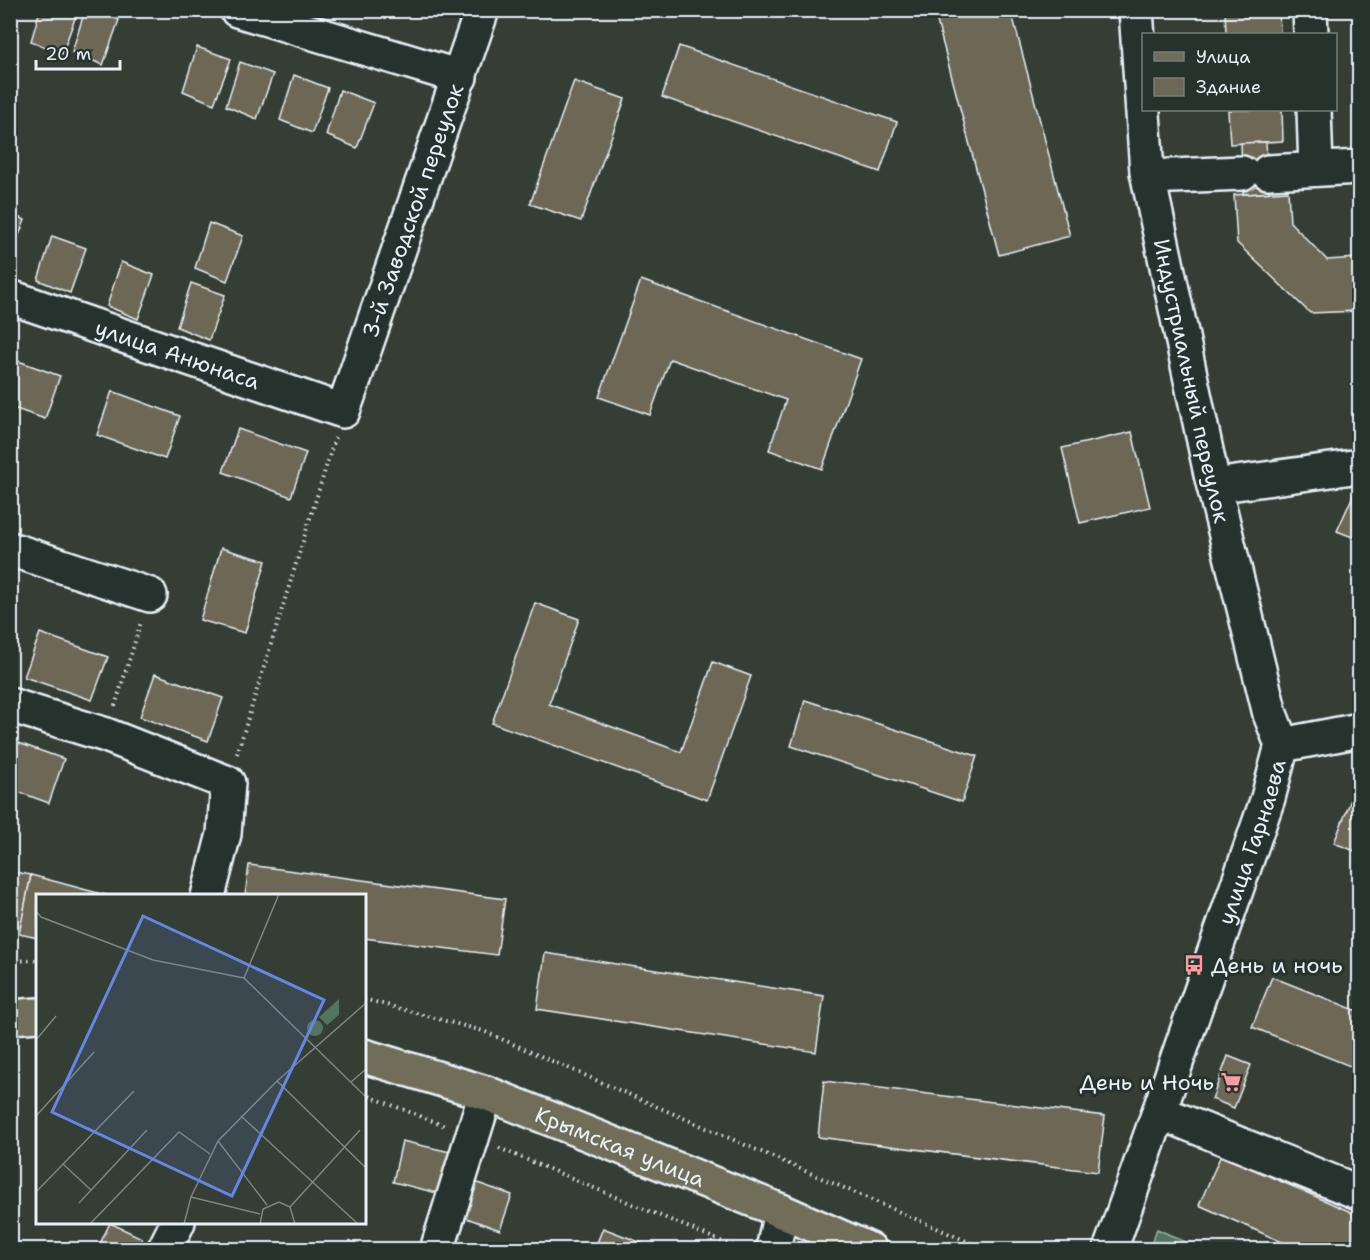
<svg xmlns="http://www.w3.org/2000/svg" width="1370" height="1260" viewBox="0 0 1370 1260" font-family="'Shantell Sans',sans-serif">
	<rect width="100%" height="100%" fill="#343e35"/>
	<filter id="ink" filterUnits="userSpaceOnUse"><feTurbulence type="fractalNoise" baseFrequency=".0167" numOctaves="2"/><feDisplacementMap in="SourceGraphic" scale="12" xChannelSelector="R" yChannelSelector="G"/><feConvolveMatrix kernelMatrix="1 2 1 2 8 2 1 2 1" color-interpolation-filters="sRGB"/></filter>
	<g filter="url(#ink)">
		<polygon fill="#53745e" stroke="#9eb2ab" stroke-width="1.5" points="1157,1229 1201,1249 1149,1249"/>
		<g fill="#6d6855" stroke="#e8f1f8" stroke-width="1.5">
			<polygon points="40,10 78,10 62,54 31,41"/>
			<polygon points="85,10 93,10 119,20 103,65 72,52"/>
			<polygon points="934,10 1011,10 1070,236 999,255"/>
			<polygon points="1225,10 1279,10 1280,34 1226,34"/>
			<polygon points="679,46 897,122 880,172 662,97"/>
			<polygon points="197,47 231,59 214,104 183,91"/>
			<polygon points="240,62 273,74 257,119 226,106"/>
			<polygon points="294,75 328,88 312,133 280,120"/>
			<polygon points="574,81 625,99 581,221 530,204"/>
			<polygon points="340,90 374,103 357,148 326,135"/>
			<polygon points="1228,110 1282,110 1283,141 1230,144"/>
			<polygon points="1266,142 1269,193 1243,194 1241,143"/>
			<polygon points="1288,191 1290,222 1327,260 1357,258 1359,311 1310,313 1237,243 1234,195"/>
			<polygon points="10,214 25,220 10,258"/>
			<polygon points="209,223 243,236 227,281 195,268"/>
			<polygon points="52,236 86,248 70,293 38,280"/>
			<polygon points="121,262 154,275 138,319 107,306"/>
			<polygon points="1358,273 1360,273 1358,303"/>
			<polygon points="641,280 861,359 822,469 769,450 786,400 670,359 650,415 599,397"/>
			<polygon points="191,283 225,295 209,340 177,327"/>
			<polygon points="10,358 60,376 45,419 10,407"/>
			<polygon points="112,391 180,416 165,459 97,435"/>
			<polygon points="238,429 306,453 291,497 223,472"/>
			<polygon points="1132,432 1150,507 1080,523 1062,448"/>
			<polygon points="1360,480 1360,540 1337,531"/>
			<polygon points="221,548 266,561 245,633 200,620"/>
			<polygon points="535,603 579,619 549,704 681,752 713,662 751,676 707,800 492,723"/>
			<polygon points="40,633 108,657 92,700 24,677"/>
			<polygon points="155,674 223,698 208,741 140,717"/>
			<polygon points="805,700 977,756 962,802 791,746"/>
			<polygon points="10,740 64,759 49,803 10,789"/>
			<polygon points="1354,792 1360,794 1360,853 1334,843"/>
			<polygon points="249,865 505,899 497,955 364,938 364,896 245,896"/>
			<polygon points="10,871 31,875 21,926 10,925"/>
			<polygon points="31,875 109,896 38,896 38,938 19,934"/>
			<polygon points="545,953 824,996 816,1052 537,1009"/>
			<polygon points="1272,977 1360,1012 1360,1070 1252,1027"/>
			<polygon points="1228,1056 1251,1065 1234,1108 1212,1099"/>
			<polygon points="824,1081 1105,1116 1098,1172 818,1137"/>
			<polygon points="402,1141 459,1154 449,1196 393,1182"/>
			<polygon points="1221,1155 1360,1216 1360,1250 1300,1250 1199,1205"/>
			<polygon points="469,1180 512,1195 500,1230 458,1215"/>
			<polygon points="110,1223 142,1238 137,1250 97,1250"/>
			<polygon points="603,1228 642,1243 640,1250 594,1250"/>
			<polygon points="213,1241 231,1250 210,1250"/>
		</g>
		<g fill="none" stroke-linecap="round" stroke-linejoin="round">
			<g stroke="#e8f1f8" stroke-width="38">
				<g id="minor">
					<polyline points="237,10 460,77"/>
					<path id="s1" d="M1136,10L1147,172L1211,474L1270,714L1282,745"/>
					<polyline points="1310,10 1311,34"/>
					<polyline points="1314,110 1316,169"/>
					<polyline points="1268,172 1360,167"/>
					<polyline points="1149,177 1242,173"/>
					<path id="s2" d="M10,297L343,411L482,10"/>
					<polyline points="1214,486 1360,466"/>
					<polyline points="10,549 150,595"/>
					<polyline points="10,705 106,735 228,783 224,834 208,896"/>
					<polyline points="1159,1112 1360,1193"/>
					<polyline points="164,1250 178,1222"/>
					<polyline points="437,1250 486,1093"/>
					<polyline points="773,1250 781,1211"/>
					<path id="s3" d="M1110,1250L1159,1112L1268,798L1282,745L1360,730"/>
				</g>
			</g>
			<g stroke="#e8f1f8" stroke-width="38">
				<g id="major">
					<polyline points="10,1017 38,1015"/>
					<path id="s4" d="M364,1056L486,1093L781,1211L870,1250"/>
				</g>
			</g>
			<g stroke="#e8f1f8" stroke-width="4" stroke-dasharray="1.5 4.5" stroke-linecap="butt">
				<polyline points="115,706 141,622"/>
				<polyline points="237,754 335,438"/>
				<polyline points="10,961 38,960"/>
				<polyline points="364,999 483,1031 987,1250"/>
				<polyline points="364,1094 445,1126"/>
				<polyline points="499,1148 742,1250"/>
			</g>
			<use href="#minor" stroke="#26332d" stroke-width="33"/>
			<use href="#major" stroke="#706e59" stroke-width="33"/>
		</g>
	</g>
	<defs>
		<g id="bus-bare" transform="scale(1.62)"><path d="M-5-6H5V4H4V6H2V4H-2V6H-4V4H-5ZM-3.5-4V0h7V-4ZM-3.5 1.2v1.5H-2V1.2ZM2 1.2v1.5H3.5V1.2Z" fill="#ff9aa2" stroke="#26332d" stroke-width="2.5" paint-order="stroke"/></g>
		<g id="supermarket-bare" transform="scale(1.62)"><path d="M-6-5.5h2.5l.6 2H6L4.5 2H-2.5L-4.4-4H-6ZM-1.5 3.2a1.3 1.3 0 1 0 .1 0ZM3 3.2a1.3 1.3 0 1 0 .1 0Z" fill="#ff9aa2" stroke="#26332d" stroke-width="2.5" paint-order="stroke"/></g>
	</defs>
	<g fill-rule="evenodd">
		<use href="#bus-bare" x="1194" y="965"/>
		<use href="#supermarket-bare" x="1231" y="1082"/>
	</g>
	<g text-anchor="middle" stroke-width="6" stroke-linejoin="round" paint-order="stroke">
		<g font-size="22" fill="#e8f1f8" stroke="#26332d">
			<text dy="8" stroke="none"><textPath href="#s2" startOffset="564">3-й Заводской переулок</textPath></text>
			<text dy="8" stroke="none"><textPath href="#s2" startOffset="177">улица Анюнаса</textPath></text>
			<text dy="8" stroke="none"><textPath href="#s1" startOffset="376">Индустриальный переулок</textPath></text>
			<text dy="8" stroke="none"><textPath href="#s3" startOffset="432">улица Гарнаева</textPath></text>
			<text dy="8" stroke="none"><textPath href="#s4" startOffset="272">Крымская улица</textPath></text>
		</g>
		<g font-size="22" fill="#e8f1f8" stroke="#26332d" text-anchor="start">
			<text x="1211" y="973">День и ночь</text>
			<text x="1214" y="1090" text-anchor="end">День и Ночь</text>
		</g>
	</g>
	<g transform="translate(36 894)">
		<rect width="330" height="330" fill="#343e35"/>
		<path d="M303,105V121L291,131L283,123ZM271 134a8 8 0 1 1 16 0a8 8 0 1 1-16 0Z" fill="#53745e"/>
		<path fill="none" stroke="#7c8683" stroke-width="1.5" d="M243,0L208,84L330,203M0,17L5,23L117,66L208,84M0,146L20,122M241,187L330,274M315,188L330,175M0,222L58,158M205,222L322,330M182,247L231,311M27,270L55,296M0,298L98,197M155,303L224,320M43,309L111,236M254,313L324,236M54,330L143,238L174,260M148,330L155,303L182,247L241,187L330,109M224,330L227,315L243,308L254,313L259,330"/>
		<path fill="#6487e3" fill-opacity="0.15" stroke="#6487e3" stroke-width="3" d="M107,22L288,106L196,302L16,218Z"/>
		<rect width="330" height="330" fill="none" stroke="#e8f1f8" stroke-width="3"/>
	</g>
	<rect width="1370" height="1260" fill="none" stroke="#26332d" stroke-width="36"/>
	<rect x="18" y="18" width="1334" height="1224" fill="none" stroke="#e8f1f8" stroke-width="2" filter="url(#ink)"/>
	<rect x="1142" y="33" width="195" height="78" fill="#26332d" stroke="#747f7e" stroke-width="1.5"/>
	<rect x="1154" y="52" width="30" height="9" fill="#706e59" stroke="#747f7e" stroke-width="1.5"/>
	<text x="1196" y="63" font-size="18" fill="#e8f1f8">Улица</text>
	<rect x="1154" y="78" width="30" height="18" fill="#6d6855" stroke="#747f7e" stroke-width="1.5"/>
	<text x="1196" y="93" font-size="18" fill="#e8f1f8">Здание</text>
	<path d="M36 60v9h84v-9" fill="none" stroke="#e8f1f8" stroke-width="3"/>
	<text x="45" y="60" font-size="18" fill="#e8f1f8" stroke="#26332d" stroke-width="4.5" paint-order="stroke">20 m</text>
</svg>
